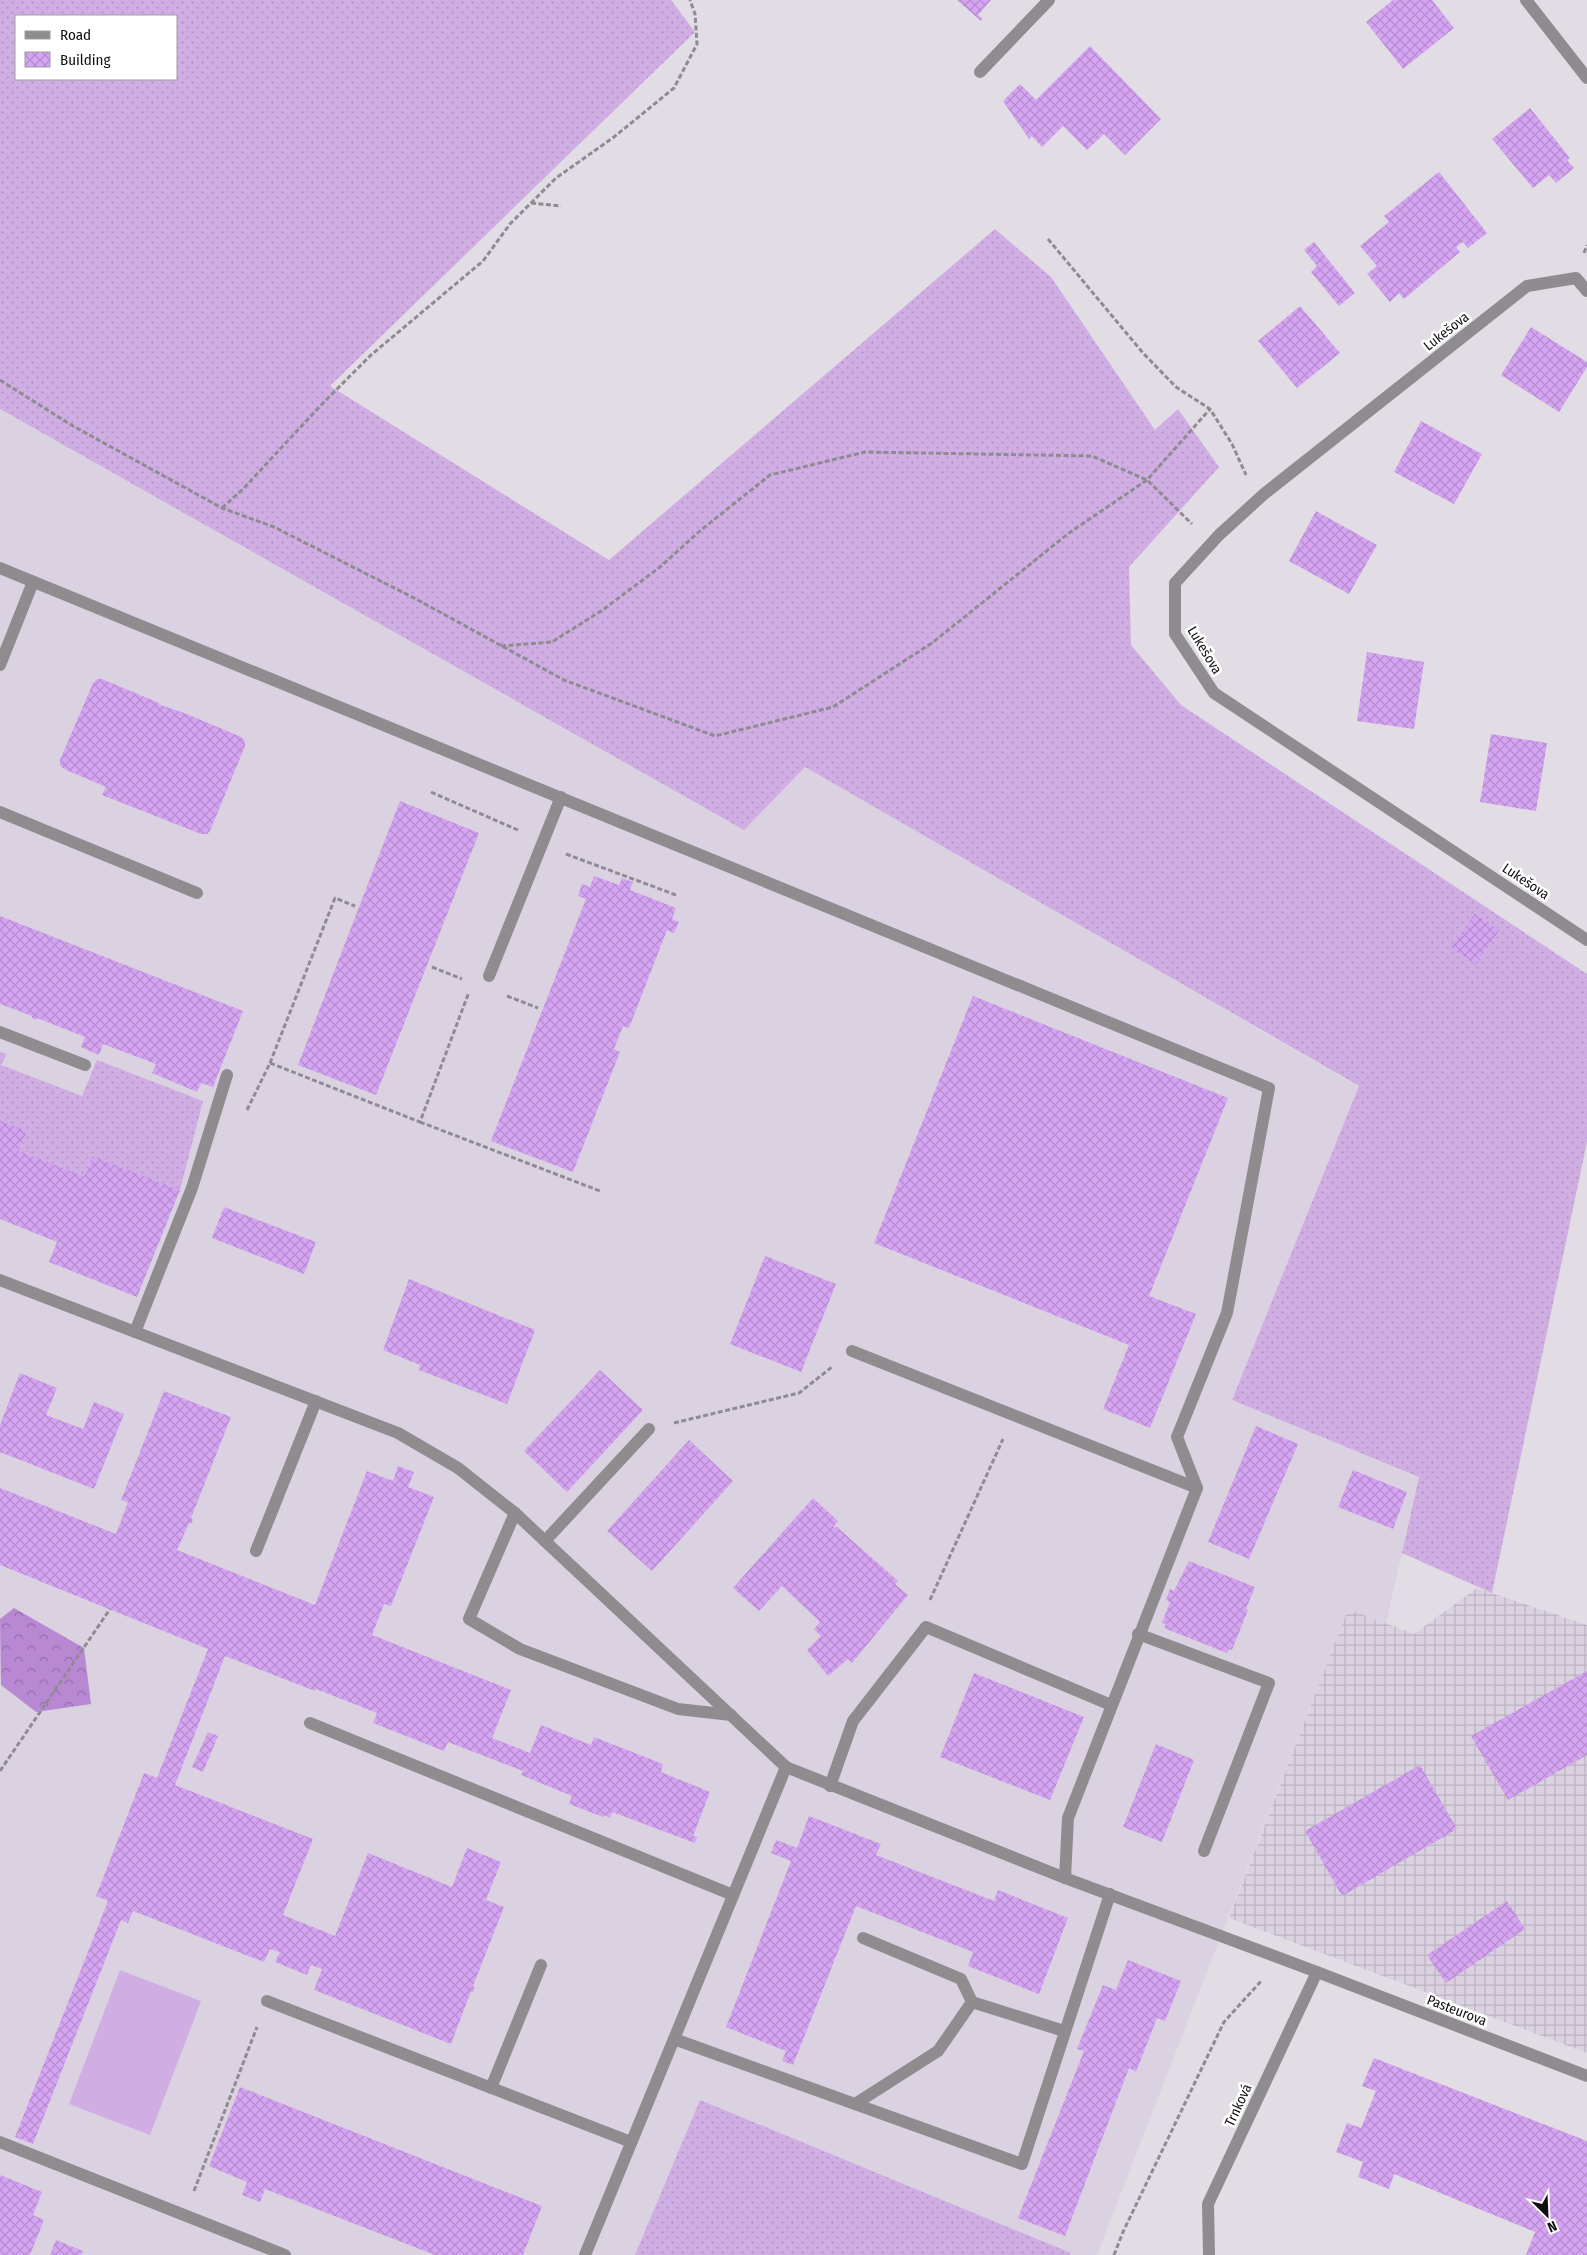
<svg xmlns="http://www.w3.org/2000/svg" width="1587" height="2255" viewBox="0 0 1587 2255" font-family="'Fira Sans Condensed',sans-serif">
	<defs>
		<pattern id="industrial-grid" width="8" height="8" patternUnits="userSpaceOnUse" patternTransform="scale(1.25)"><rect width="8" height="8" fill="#dbd2e1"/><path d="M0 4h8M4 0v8" fill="none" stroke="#bbb3c0"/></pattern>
		<pattern id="grass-dots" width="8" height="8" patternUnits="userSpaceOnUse" patternTransform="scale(1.25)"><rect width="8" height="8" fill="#d0aee4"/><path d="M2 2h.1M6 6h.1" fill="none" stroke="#b194c3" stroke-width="1.8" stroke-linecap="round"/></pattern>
		<pattern id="forest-crowns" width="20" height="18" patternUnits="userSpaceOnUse" patternTransform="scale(1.25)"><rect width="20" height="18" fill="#b888d3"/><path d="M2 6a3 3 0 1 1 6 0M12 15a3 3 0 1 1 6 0" fill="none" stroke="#946eaa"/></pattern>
		<pattern id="building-cross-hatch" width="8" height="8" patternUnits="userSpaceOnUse" patternTransform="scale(1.25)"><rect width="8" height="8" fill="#d5a4f2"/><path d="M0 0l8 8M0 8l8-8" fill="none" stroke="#b68cce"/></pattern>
	</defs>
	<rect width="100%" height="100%" fill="#e2dde5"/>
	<polygon fill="#dbd2e1" points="0,409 744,830 804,766 1359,1087 1232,1400 1419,1477 1386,1623 1348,1609 1097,2255 0,2255"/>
	<polygon fill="url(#industrial-grid)" points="1477,1588 1587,1625 1587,2053 1229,1918 1348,1609 1414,1634"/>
	<g fill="url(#grass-dots)" fill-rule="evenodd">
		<path d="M0,0H671L695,32L330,386L609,560L995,229L1051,277L1155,430L1178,409L1219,467L1129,567L1131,645L1181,705L1587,974V1142L1492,1593L1402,1553L1419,1477L1232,1400L1359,1086L805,767L744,830L0,409ZM16,16H176V79H16ZM1475,913L1500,930L1476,965L1452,948Z"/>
		<polygon points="0,1052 7,1054 1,1065 82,1096 97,1060 203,1101 180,1190 93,1156 84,1176 19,1151 27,1131 0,1120"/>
		<polygon points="700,2100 1071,2253 1070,2255 635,2255"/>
	</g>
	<polygon fill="url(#forest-crowns)" points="14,1608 84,1648 91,1704 36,1712 1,1685 0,1619"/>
	<polygon fill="#d0aee4" points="120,1970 201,2001 150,2135 69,2104"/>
	<g fill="url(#building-cross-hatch)">
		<polygon points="957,0 991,0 978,15 982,18 981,21"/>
		<polygon points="1393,0 1432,0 1454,28 1403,69 1366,22"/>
		<polygon points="1090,46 1161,119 1125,155 1104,134 1087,150 1063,126 1042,147 1032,136 1029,139 1003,101 1020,84 1036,100"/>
		<polygon points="1530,108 1570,158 1567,160 1574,168 1556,183 1549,175 1533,188 1492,139"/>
		<polygon points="1439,172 1487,233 1468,248 1463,242 1456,247 1460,252 1404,299 1399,293 1390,302 1367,274 1377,266 1360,246 1389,222 1384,216"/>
		<polygon points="1314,242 1355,293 1339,306 1311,272 1317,266 1304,250"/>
		<polygon points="1300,306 1340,353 1297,388 1258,341"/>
		<polygon points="1531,327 1587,362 1587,367 1559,412 1501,375"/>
		<polygon points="1421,421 1482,454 1454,504 1394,472"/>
		<polygon points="1316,511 1377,545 1349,594 1289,561"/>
		<polygon points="1367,652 1424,662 1414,729 1357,721"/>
		<polygon points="97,679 102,679 159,703 158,704 187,714 241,737 245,741 245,746 210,831 207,834 201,834 102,795 106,787 64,769 60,765 60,760 93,683"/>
		<polygon points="1491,734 1547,743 1536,811 1480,802"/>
		<polygon points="400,801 479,833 376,1095 298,1065"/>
		<polygon points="594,876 619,885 622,878 633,882 630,890 676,908 672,919 679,922 674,933 667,930 629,1028 623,1026 614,1049 620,1052 573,1172 491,1141 586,899 578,896 582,884 590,887"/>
		<polygon points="1475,913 1500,930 1476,965 1451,948"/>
		<polygon points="0,916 243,1011 213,1087 201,1083 197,1092 152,1073 156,1064 103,1044 99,1055 81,1047 85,1037 37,1018 36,1020 32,1018 32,1016 0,1004"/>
		<polygon points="973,996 1228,1098 1149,1296 1196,1314 1150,1428 1103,1409 1129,1345 874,1243"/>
		<polygon points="0,1120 27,1131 19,1151 84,1176 93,1156 180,1190 137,1297 49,1262 57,1242 0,1219"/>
		<polygon points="224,1207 316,1242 304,1274 212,1238"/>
		<polygon points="765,1256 836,1284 801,1372 730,1344"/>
		<polygon points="409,1279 535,1330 507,1404 419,1370 420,1365 383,1350"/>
		<polygon points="600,1370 643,1410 567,1492 524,1451"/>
		<polygon points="20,1373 57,1388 46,1415 83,1429 94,1402 124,1414 94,1489 0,1452 0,1425"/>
		<polygon points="164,1391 231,1417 191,1518 193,1520 191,1524 189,1523 177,1550 315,1605 367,1471 393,1481 398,1466 414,1472 408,1487 434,1497 391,1606 384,1604 372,1635 511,1690 492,1738 530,1753 541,1725 591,1745 594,1737 663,1764 661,1772 710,1792 693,1836 697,1837 695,1843 612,1812 610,1818 604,1815 603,1817 569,1804 572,1796 521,1775 523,1771 448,1742 444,1751 373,1723 377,1713 316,1689 315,1691 225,1656 175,1785 313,1839 283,1915 335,1936 368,1853 452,1887 467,1848 501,1862 486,1900 504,1907 473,1986 475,1988 473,1992 471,1991 451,2044 314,1990 322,1969 311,1965 307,1975 275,1962 280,1952 270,1949 264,1962 133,1911 128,1923 121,1920 33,2144 15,2137 108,1901 96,1896 144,1773 157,1778 208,1649 0,1565 0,1488 116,1534 128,1502 121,1500"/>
		<polygon points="1256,1426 1298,1444 1249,1559 1208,1542"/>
		<polygon points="689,1440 733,1481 652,1571 607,1531"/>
		<polygon points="1353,1470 1407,1492 1393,1529 1338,1507"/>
		<polygon points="813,1498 838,1521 833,1527 837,1527 898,1581 895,1584 908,1595 852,1663 848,1659 828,1676 807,1650 821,1636 814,1629 820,1622 782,1586 759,1611 733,1588"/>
		<polygon points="1189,1561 1255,1587 1246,1609 1248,1610 1232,1650 1229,1649 1227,1653 1164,1628 1166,1624 1162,1623 1170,1602 1166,1600 1170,1589 1174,1591"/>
		<polygon points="1587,1671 1587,1755 1508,1800 1471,1736"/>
		<polygon points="974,1673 1084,1717 1050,1800 940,1757"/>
		<polygon points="208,1732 218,1736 203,1772 192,1767"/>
		<polygon points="1156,1744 1194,1760 1162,1842 1123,1827"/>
		<polygon points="1420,1765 1457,1829 1342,1896 1305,1831"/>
		<polygon points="809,1816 881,1844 876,1855 994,1901 998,1890 1068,1918 1039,1994 968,1966 973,1952 856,1906 793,2065 782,2061 786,2051 726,2027 791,1861 771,1853 776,1840 797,1848"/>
		<polygon points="1507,1901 1525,1929 1446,1983 1427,1955"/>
		<polygon points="1128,1960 1181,1981 1165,2021 1157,2018 1136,2072 1129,2068 1065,2236 1018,2218 1084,2051 1077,2049 1103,1985 1116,1990"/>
		<polygon points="1374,2058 1587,2141 1587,2255 1526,2255 1535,2232 1394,2174 1389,2189 1358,2177 1363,2162 1336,2152 1347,2123 1361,2128 1376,2091 1362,2086"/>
		<polygon points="240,2087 542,2206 523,2255 435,2255 265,2189 260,2202 242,2195 247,2182 209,2166"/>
		<polygon points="0,2175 42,2192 33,2215 44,2220 30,2255 0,2255"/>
		<polygon points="56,2240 83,2251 81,2255 50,2255"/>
	</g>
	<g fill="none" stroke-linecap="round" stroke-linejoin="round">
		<g stroke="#8f8b91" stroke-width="3" stroke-dasharray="5 2.5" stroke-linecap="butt">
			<polyline points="531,203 561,206"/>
			<polyline points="1048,239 1143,353 1176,387 1210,409 1232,444 1246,475"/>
			<polyline points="1584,253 1587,245"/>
			<polyline points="0,380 73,426 222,508 274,527 416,599 564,680 715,736 833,707 932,643 1069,533 1147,480 1210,409"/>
			<polyline points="222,508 243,489 323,403 371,355 483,261 510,224 556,178 614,137 674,88 697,44 695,14 690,0"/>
			<polyline points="501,646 552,642 604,609 660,567 701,530 770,475 865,452 1092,456 1147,480 1192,524"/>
			<polyline points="431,792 518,830"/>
			<polyline points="566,854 676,895"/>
			<polyline points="432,967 462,979"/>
			<polyline points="507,996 538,1008"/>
			<polyline points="270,1063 335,898 355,906"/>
			<polyline points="247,1110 270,1063 420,1122 469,992"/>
			<polyline points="420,1122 600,1191"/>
			<polyline points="674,1423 799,1393 832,1367"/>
			<polyline points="930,1600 1003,1439"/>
			<polyline points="0,1771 110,1609"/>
			<polyline points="194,2191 257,2027"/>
			<polyline points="1114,2255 1123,2232 1224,2022 1262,1980"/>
		</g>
		<g stroke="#8e8c8f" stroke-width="12">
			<polyline points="0,568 1269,1088 1227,1313 1177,1437 1197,1488 1068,1818 1065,1878"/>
			<polyline points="0,665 33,582"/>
			<polyline points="0,812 197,893"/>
			<polyline points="489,976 561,797"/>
			<polyline points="0,1032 85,1065"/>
			<polyline points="0,1280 398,1433 458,1468 515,1513 786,1767 1065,1878 1317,1972"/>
			<polyline points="135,1332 192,1188 227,1075"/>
			<polyline points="852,1351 1197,1488"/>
			<polyline points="515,1513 469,1619 520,1649 678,1709 731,1715"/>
			<polyline points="545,1541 649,1429"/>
			<polyline points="256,1551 316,1401"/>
			<polyline points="1138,1634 1269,1683 1204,1851"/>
			<polyline points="310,1723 733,1895"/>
			<polyline points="830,1786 853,1721 926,1627 1111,1705"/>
			<polyline points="863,1938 961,1979 972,2002"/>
			<polyline points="267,2001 631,2142"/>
			<polyline points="674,2039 1022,2164 1110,1894"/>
			<polyline points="491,2088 541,1965"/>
			<polyline points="855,2104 938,2051 972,2002 1064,2031"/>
			<polyline points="0,2142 285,2255"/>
			<polyline points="585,2255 786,1767"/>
		</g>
		<g stroke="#8e8c8f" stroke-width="12">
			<polyline points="1526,0 1587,78"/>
			<polyline points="980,72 1049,0"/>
			<polyline points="1587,291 1576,278 1527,286 1264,494 1219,535 1175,583 1175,634 1214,693 1587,940"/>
			<polyline points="1209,2255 1208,2204 1317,1972 1587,2076"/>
		</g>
	</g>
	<g text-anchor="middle" stroke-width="5" stroke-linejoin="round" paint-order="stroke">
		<g font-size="14" fill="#0f0e10" stroke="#fff">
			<text transform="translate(1446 331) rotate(-38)" y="5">Lukešova</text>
			<text transform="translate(1205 650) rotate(59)" y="5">Lukešova</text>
			<text transform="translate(1526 881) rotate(34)" y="5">Lukešova</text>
			<text transform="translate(1457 2010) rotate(21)" y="5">Pasteurova</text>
			<text transform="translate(1238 2105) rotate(-65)" y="5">Trnková</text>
		</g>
	</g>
	<rect x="15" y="15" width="162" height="65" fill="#ffffff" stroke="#9f9f9f"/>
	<rect x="25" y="31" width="25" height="8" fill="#8e8c8f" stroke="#9f9f9f"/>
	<text x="60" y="40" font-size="15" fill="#0f0e10">Road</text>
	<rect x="25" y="52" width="25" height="15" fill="url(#building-cross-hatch)" stroke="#9f9f9f"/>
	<text x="60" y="65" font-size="15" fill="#0f0e10">Building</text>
	<g transform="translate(1547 2215) rotate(156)" stroke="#ffffff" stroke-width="4" paint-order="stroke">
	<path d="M0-4L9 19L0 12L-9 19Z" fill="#0f0e10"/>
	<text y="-8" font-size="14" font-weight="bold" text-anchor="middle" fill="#0f0e10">N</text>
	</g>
</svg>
